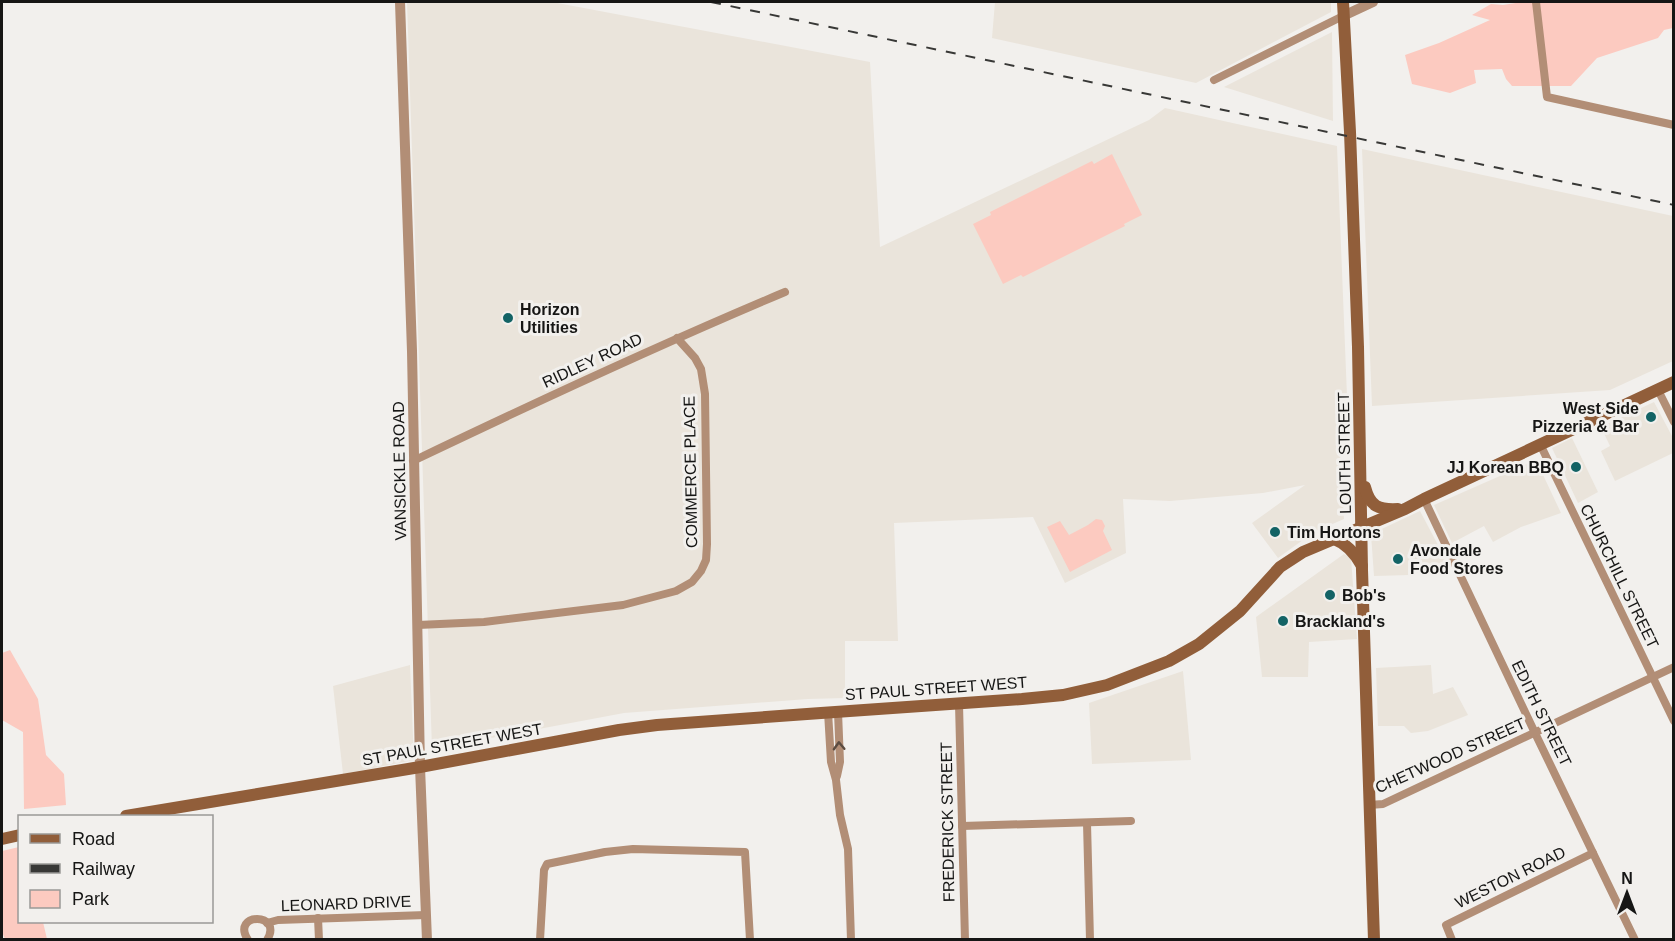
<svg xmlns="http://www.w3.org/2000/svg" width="1675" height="941" viewBox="0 0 1675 941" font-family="Helvetica,sans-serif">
	<rect width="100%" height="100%" fill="#f2f0ed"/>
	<g fill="#eae4db">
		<polygon points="407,2 552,2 870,62 880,247 1149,120 1165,108 1337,146 1347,396 1340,460 1344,519 1314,532 1278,558 1252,523 1305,485 1263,493 1170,501 1123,499 1126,553 1065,583 1033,517 894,523 898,641 845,641 845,698 808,699 624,713 432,749"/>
		<polygon points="995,2 1331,2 1331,12 1196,83 992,38"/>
		<polygon points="1332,32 1333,121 1224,87"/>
		<polygon points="1362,149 1673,216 1673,361 1610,390 1372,406"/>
		<polygon points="1654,402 1673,438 1673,453 1615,481 1601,451 1610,446 1601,427"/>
		<polygon points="1572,438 1598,492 1578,503 1552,448"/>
		<polygon points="1536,460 1561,513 1521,527 1493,542 1484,526 1452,543 1434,505"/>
		<polygon points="1420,511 1448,564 1410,575 1374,576 1371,534"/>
		<polygon points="1344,554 1351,558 1357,639 1309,642 1308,677 1262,677 1256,617"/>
		<polygon points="410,665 414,760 343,774 333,686"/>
		<polygon points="1431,665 1433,694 1453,687 1468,715 1428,731 1411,733 1404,726 1378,726 1376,668"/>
		<polygon points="1183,671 1191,760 1092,764 1089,703"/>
	</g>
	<g fill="#fccac0">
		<polygon points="1522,2 1673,2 1673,28 1664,30 1658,38 1597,58 1571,86 1512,86 1506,79 1502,69 1474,70 1476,83 1450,93 1412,84 1405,55 1439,43 1490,20 1472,15 1491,4 1503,5"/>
		<polygon points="1112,154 1142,215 1124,224 1125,226 1023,277 1021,275 1003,284 973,224 991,215 990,212 1092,161 1094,164"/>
		<polygon points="1096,519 1102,520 1105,526 1103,531 1112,550 1070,572 1047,527 1060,521 1069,535 1088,525"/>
		<polygon points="10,650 38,699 46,755 64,774 66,805 24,809 23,732 2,720 2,653"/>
		<polygon points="19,847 20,922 43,922 47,939 5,939 2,932 2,851"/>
	</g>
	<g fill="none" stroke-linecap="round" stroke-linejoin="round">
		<g stroke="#b28e76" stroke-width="8">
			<polyline points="1536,2 1547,97 1674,125"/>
			<polyline points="1214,80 1343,16"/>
			<polyline points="1658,390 1674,422"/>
			<polyline points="1540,444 1674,721"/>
			<path d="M413,461C536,402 659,345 785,292"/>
			<polyline points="1424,499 1535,733 1635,940"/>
			<polyline points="418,625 484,622 623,605 676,591 692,582 701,571 706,560 707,544 705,394 701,369 695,358 677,338"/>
			<polyline points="959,704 965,940"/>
			<polyline points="828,712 831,762 836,780 840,815 848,849 851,940"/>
			<polyline points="837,776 840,762 838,712"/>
			<polyline points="1369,805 1383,804 1674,667"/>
			<polyline points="1087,823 1090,940"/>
			<polyline points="962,826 1131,821"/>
			<polyline points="318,918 319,940"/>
			<polyline points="267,923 278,920 426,915"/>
			<path d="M248,940C230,912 284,912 267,940"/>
			<polyline points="540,940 544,870 547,864 605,852 633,849 745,852 750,940"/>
			<polyline points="1452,940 1446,925 1593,853"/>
		</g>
		<g stroke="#b28e76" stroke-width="10">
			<polyline points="400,2 412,351 420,767 427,940"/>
			<polyline points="1343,16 1373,2"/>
		</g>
		<g stroke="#915e3a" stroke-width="12">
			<polyline points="1343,2 1350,132 1358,347 1362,570 1374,940"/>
			<path d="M1365,487C1370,507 1379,510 1398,509"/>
			<path d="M1334,539C1347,544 1355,553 1362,566"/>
			<polyline points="126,816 420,767 619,730 657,725 821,713 1022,699 1063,695 1107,685 1169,661 1199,644 1240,611 1280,567 1303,552 1405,509 1424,499 1674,382"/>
			<polyline points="2,839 20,835"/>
		</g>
		<polyline stroke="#383836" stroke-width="2" stroke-dasharray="10 10" stroke-linecap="butt" points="711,2 1674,205"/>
	</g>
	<defs><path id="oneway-chevron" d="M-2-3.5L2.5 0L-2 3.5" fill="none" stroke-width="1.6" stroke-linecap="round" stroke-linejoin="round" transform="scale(1.5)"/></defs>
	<use stroke="#5c4c41" href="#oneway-chevron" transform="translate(839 746) rotate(-92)"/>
	<g fill="#136365" stroke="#f2f0ed" stroke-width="2">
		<circle cx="508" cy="318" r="6"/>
		<circle cx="1651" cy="417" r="6"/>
		<circle cx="1576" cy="467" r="6"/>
		<circle cx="1275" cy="532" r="6"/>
		<circle cx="1398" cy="559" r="6"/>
		<circle cx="1330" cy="595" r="6"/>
		<circle cx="1283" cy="621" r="6"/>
	</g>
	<g text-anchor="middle" stroke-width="6" stroke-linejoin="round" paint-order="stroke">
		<g font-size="16" font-weight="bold" fill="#161615" stroke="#f2f0ed" text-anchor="start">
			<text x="520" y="315">Horizon<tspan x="520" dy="18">Utilities</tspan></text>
			<text x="1639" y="414" text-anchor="end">West Side<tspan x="1639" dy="18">Pizzeria &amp; Bar</tspan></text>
			<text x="1564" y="473" text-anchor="end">JJ Korean BBQ</text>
			<text x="1287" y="538">Tim Hortons</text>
			<text x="1410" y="556">Avondale<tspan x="1410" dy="18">Food Stores</tspan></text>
			<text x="1342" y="601">Bob's</text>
			<text x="1295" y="627">Brackland's</text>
		</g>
		<g font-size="16" fill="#161615" stroke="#f2f0ed">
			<text transform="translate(592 360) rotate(-25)" y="6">RIDLEY ROAD</text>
			<text transform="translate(1344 453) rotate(-91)" y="6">LOUTH STREET</text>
			<text transform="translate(399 471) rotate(-91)" y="6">VANSICKLE ROAD</text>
			<text transform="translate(690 472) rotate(-91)" y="6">COMMERCE PLACE</text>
			<text transform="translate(1620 576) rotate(64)" y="6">CHURCHILL STREET</text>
			<text transform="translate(936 688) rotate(-4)" y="6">ST PAUL STREET WEST</text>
			<text transform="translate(1542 713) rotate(64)" y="6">EDITH STREET</text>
			<text transform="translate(452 744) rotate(-10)" y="6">ST PAUL STREET WEST</text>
			<text transform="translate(1450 755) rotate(-24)" y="6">CHETWOOD STREET</text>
			<text transform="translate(947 822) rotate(-91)" y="6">FREDERICK STREET</text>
			<text transform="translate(1510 877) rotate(-26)" y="6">WESTON ROAD</text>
			<text transform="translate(346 903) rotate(-2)" y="6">LEONARD DRIVE</text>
		</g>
	</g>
	<rect width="1675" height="941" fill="none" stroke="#161615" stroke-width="6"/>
	<rect x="18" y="815" width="195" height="108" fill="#f2f0ed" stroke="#9a9997" stroke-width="1.5"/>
	<rect x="30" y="834" width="30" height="9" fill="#915e3a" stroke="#9a9997" stroke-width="1.5"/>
	<text x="72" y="845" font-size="18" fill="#161615">Road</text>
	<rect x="30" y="864" width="30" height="9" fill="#383836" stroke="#9a9997" stroke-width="1.5"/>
	<text x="72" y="875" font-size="18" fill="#161615">Railway</text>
	<rect x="30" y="890" width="30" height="18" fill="#fccac0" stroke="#9a9997" stroke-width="1.5"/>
	<text x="72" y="905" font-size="18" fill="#161615">Park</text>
	<g transform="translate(1627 893)" stroke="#f2f0ed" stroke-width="4.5" paint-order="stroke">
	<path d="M0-4.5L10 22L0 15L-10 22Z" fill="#161615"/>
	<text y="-9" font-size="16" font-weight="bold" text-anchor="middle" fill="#161615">N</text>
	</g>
</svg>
